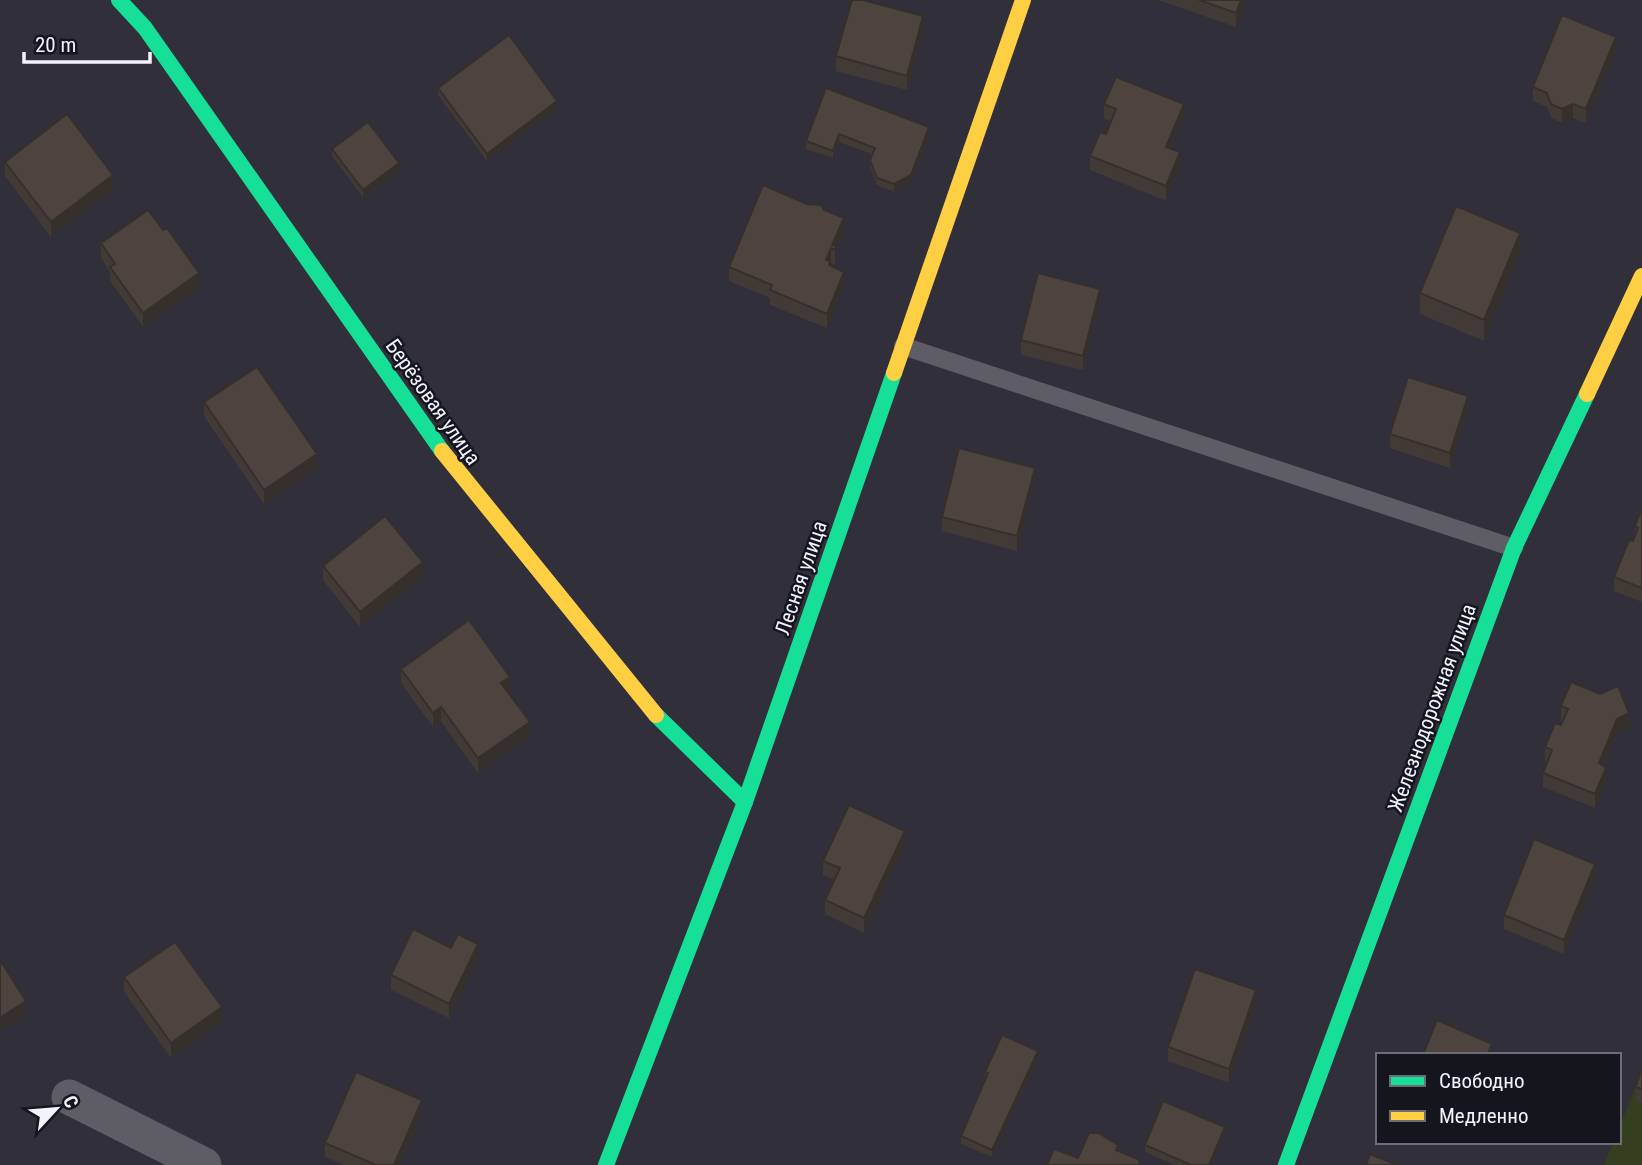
<svg xmlns="http://www.w3.org/2000/svg" width="1642" height="1165" viewBox="0 0 1642 1165" font-family="'Roboto Condensed',sans-serif">
	<rect width="100%" height="100%" fill="#302f3a"/>
	<polygon fill="#343f20" points="1642,1071 1642,1165 1604,1165 1613,1142 1619,1142 1619,1128"/>
	<g fill="none" stroke-linecap="round" stroke-linejoin="round">
		<polyline stroke="#5e5d65" stroke-width="18" points="903,346 1514,548"/>
		<polyline stroke="#5e5d65" stroke-width="35" points="69,1097 204,1165"/>
		<g stroke="#16e098" stroke-width="16">
			<polyline points="119,0 145,28 442,451"/>
			<polyline points="656,715 745,802"/>
			<polyline points="606,1165 745,802 894,373"/>
			<polyline points="1286,1165 1514,548 1587,394"/>
		</g>
		<g stroke="#ffcf43" stroke-width="16">
			<polyline points="894,373 1023,0"/>
			<polyline points="1587,394 1642,276"/>
			<polyline points="442,451 656,715"/>
		</g>
	</g>
	<g fill="#423a37">
		<polygon points="1158,0 1246,0 1236,27"/>
		<polygon points="923,31 907,90 836,71 836,56"/>
		<polygon points="1616,51 1586,123 1573,118 1562,123 1551,118 1547,107 1533,101 1533,87"/>
		<polygon points="438,88 557,108 487,161 438,95"/>
		<polygon points="826,88 929,134 911,183 894,192 877,185 870,167 870,160 872,154 839,142 833,158 806,149 806,141"/>
		<polygon points="1104,104 1184,118 1171,149 1180,166 1166,201 1090,170 1090,156 1106,134 1111,121 1104,119"/>
		<polygon points="332,149 399,171 363,197 332,156"/>
		<polygon points="5,162 113,189 51,237 5,176"/>
		<polygon points="824,210 844,233 836,251 836,261 835,264 831,263 830,266 844,286 827,328 770,305 770,298 729,281 729,267"/>
		<polygon points="163,230 199,288 143,327 110,281 110,272 101,258 101,243"/>
		<polygon points="1520,253 1484,341 1420,314 1420,293"/>
		<polygon points="1100,303 1083,370 1021,355 1021,340"/>
		<polygon points="204,402 317,469 264,504 204,416"/>
		<polygon points="1468,411 1450,468 1390,448 1390,434"/>
		<polygon points="1035,482 1017,551 942,531 942,517"/>
		<polygon points="1642,508 1642,602 1614,591 1614,577 1633,541 1635,536 1635,526"/>
		<polygon points="323,566 423,576 360,627 323,580"/>
		<polygon points="401,669 510,691 508,693 530,736 478,773 441,721 433,727 401,683"/>
		<polygon points="1561,706 1629,728 1617,733 1604,767 1606,783 1595,808 1543,787 1543,773 1547,762 1545,761 1545,747 1561,725 1563,721 1561,721"/>
		<polygon points="905,846 864,933 825,914 825,900 835,880 823,875 823,861"/>
		<polygon points="1595,879 1564,954 1504,929 1504,915"/>
		<polygon points="451,948 478,958 449,1018 391,990 391,975"/>
		<polygon points="124,977 222,1022 171,1058 124,992"/>
		<polygon points="1256,1004 1229,1083 1168,1061 1168,1047"/>
		<polygon points="1038,1058 992,1157 961,1144 961,1136 985,1080 985,1072"/>
		<polygon points="1642,1067 1642,1103 1636,1102 1636,1087"/>
		<polygon points="422,1114 400,1165 343,1165 325,1157 325,1143"/>
		<polygon points="1225,1135 1212,1165 1174,1165 1145,1152 1145,1145"/>
	</g>
	<g fill="#36302d">
		<polygon points="1241,0 1246,0 1236,27 1236,13"/>
		<polygon points="923,16 923,31 907,90 907,76"/>
		<polygon points="1616,37 1616,51 1586,123 1586,109"/>
		<polygon points="557,101 557,108 487,161 487,154"/>
		<polygon points="1184,104 1184,118 1166,161 1166,147"/>
		<polygon points="1573,104 1573,118 1562,123 1562,109"/>
		<polygon points="929,127 929,134 911,183 894,192 894,184"/>
		<polygon points="839,134 839,142 833,158 833,151"/>
		<polygon points="1180,152 1180,166 1166,201 1166,186"/>
		<polygon points="399,163 399,171 363,197 363,190"/>
		<polygon points="113,175 113,189 51,237 51,222"/>
		<polygon points="844,218 844,233 836,251 836,261 835,264 835,250 832,245"/>
		<polygon points="1520,233 1520,253 1484,341 1484,320"/>
		<polygon points="831,248 831,263 830,276 826,260"/>
		<polygon points="844,272 844,286 827,328 827,314"/>
		<polygon points="199,273 199,288 143,327 143,313"/>
		<polygon points="1100,289 1100,303 1083,370 1083,356"/>
		<polygon points="1468,396 1468,411 1450,468 1450,453"/>
		<polygon points="317,454 317,469 264,504 264,490"/>
		<polygon points="1035,468 1035,482 1017,551 1017,536"/>
		<polygon points="423,562 423,576 360,627 360,612"/>
		<polygon points="510,677 510,691 501,698 501,683"/>
		<polygon points="441,707 441,721 433,727 433,713"/>
		<polygon points="1629,713 1629,728 1617,733 1599,778 1599,763 1617,719"/>
		<polygon points="530,722 530,736 478,773 478,758"/>
		<polygon points="1606,768 1606,783 1595,808 1595,794"/>
		<polygon points="905,831 905,846 864,933 864,918"/>
		<polygon points="1595,864 1595,879 1564,954 1564,940"/>
		<polygon points="478,944 478,958 449,1018 449,1004"/>
		<polygon points="1256,990 1256,1004 1229,1083 1229,1069"/>
		<polygon points="26,1001 26,1015 0,1032 0,1018"/>
		<polygon points="222,1007 222,1022 171,1058 171,1043"/>
		<polygon points="1492,1044 1492,1055 1487,1055"/>
		<polygon points="1038,1051 1038,1058 992,1157 992,1150"/>
		<polygon points="422,1100 422,1114 400,1165 394,1165"/>
		<polygon points="1225,1127 1225,1135 1212,1165 1209,1165"/>
	</g>
	<g fill="#4d4440" stroke="#36302d" stroke-width="2">
		<polygon points="852,0 863,0 923,16 907,76 836,56"/>
		<polygon points="1199,0 1241,0 1236,13"/>
		<polygon points="1562,15 1616,37 1586,109 1573,104 1562,109 1551,104 1547,93 1533,87"/>
		<polygon points="509,35 557,101 487,154 438,88"/>
		<polygon points="1116,77 1184,104 1166,147 1180,152 1166,186 1090,156 1100,132 1106,134 1116,109 1104,104"/>
		<polygon points="826,88 929,127 911,175 894,184 877,178 870,160 875,148 839,134 833,151 806,141"/>
		<polygon points="67,114 113,175 51,222 5,162"/>
		<polygon points="368,122 399,163 363,190 332,149"/>
		<polygon points="763,185 807,204 821,205 824,210 844,218 832,245 836,246 835,250 831,248 826,260 830,261 829,265 844,272 827,314 770,290 772,285 729,267"/>
		<polygon points="1456,206 1520,233 1484,320 1420,293"/>
		<polygon points="148,210 163,230 167,228 199,273 143,313 110,267 115,264 101,243"/>
		<polygon points="1038,273 1100,289 1083,356 1021,340"/>
		<polygon points="257,367 317,454 264,490 204,402"/>
		<polygon points="1408,377 1468,396 1450,453 1390,434"/>
		<polygon points="959,448 1035,468 1017,536 942,517"/>
		<polygon points="1642,508 1642,588 1614,577 1629,540 1633,541 1638,528 1635,526"/>
		<polygon points="385,516 423,562 360,612 323,566"/>
		<polygon points="469,620 510,677 501,683 530,722 478,758 441,707 433,713 401,669"/>
		<polygon points="1571,682 1600,694 1618,686 1629,713 1617,719 1599,763 1606,768 1595,794 1543,773 1552,750 1545,747 1555,723 1561,725 1568,709 1561,706"/>
		<polygon points="849,805 905,831 864,918 825,900 840,868 823,861"/>
		<polygon points="1534,839 1595,864 1564,940 1504,915"/>
		<polygon points="413,929 451,948 458,934 478,944 449,1004 391,975"/>
		<polygon points="175,942 222,1007 171,1043 124,977"/>
		<polygon points="0,960 26,1001 0,1018"/>
		<polygon points="1195,969 1256,990 1229,1069 1168,1047"/>
		<polygon points="1437,1020 1492,1044 1487,1055 1423,1055"/>
		<polygon points="1002,1035 1038,1051 992,1150 961,1136 988,1073 985,1072"/>
		<polygon points="1642,1067 1642,1089 1636,1087"/>
		<polygon points="356,1072 422,1100 394,1165 376,1165 325,1143"/>
		<polygon points="1163,1101 1225,1127 1209,1165 1191,1165 1145,1145"/>
		<polygon points="1089,1133 1099,1133 1118,1145 1116,1150 1140,1160 1138,1165 1047,1165 1054,1149 1078,1158"/>
		<polygon points="1370,1154 1397,1165 1366,1165"/>
	</g>
	<g text-anchor="middle" stroke-width="5" stroke-linejoin="round" paint-order="stroke">
		<g font-size="21" fill="#f3f2ff" stroke="#15151d">
			<text transform="translate(433 402) rotate(55)" y="7">Берёзовая улица</text>
			<text transform="translate(801 578) rotate(-71)" y="7">Лесная улица</text>
			<text transform="translate(1432 708) rotate(-70)" y="7">Железнодорожная улица</text>
		</g>
	</g>
	<rect x="1376" y="1053" width="245" height="91" fill="#15151d" stroke="#6e6d77" stroke-width="2"/>
	<rect x="1390" y="1076" width="35" height="10" fill="#16e098" stroke="#6e6d77" stroke-width="2"/>
	<text x="1439" y="1088" font-size="21" fill="#f3f2ff">Свободно</text>
	<rect x="1390" y="1111" width="35" height="10" fill="#ffcf43" stroke="#6e6d77" stroke-width="2"/>
	<text x="1439" y="1123" font-size="21" fill="#f3f2ff">Медленно</text>
	<g transform="translate(56 1109) rotate(64)" stroke="#15151d" stroke-width="5" paint-order="stroke">
	<path d="M0-5L12 26L0 18L-12 26Z" fill="#f3f2ff"/>
	<text y="-10" font-size="19" font-weight="bold" text-anchor="middle" fill="#f3f2ff">С</text>
	</g>
	<path d="M24 52v10h126v-10" fill="none" stroke="#f3f2ff" stroke-width="3.5"/>
	<text x="35" y="52" font-size="21" fill="#f3f2ff" stroke="#15151d" stroke-width="5" paint-order="stroke">20 m</text>
</svg>
